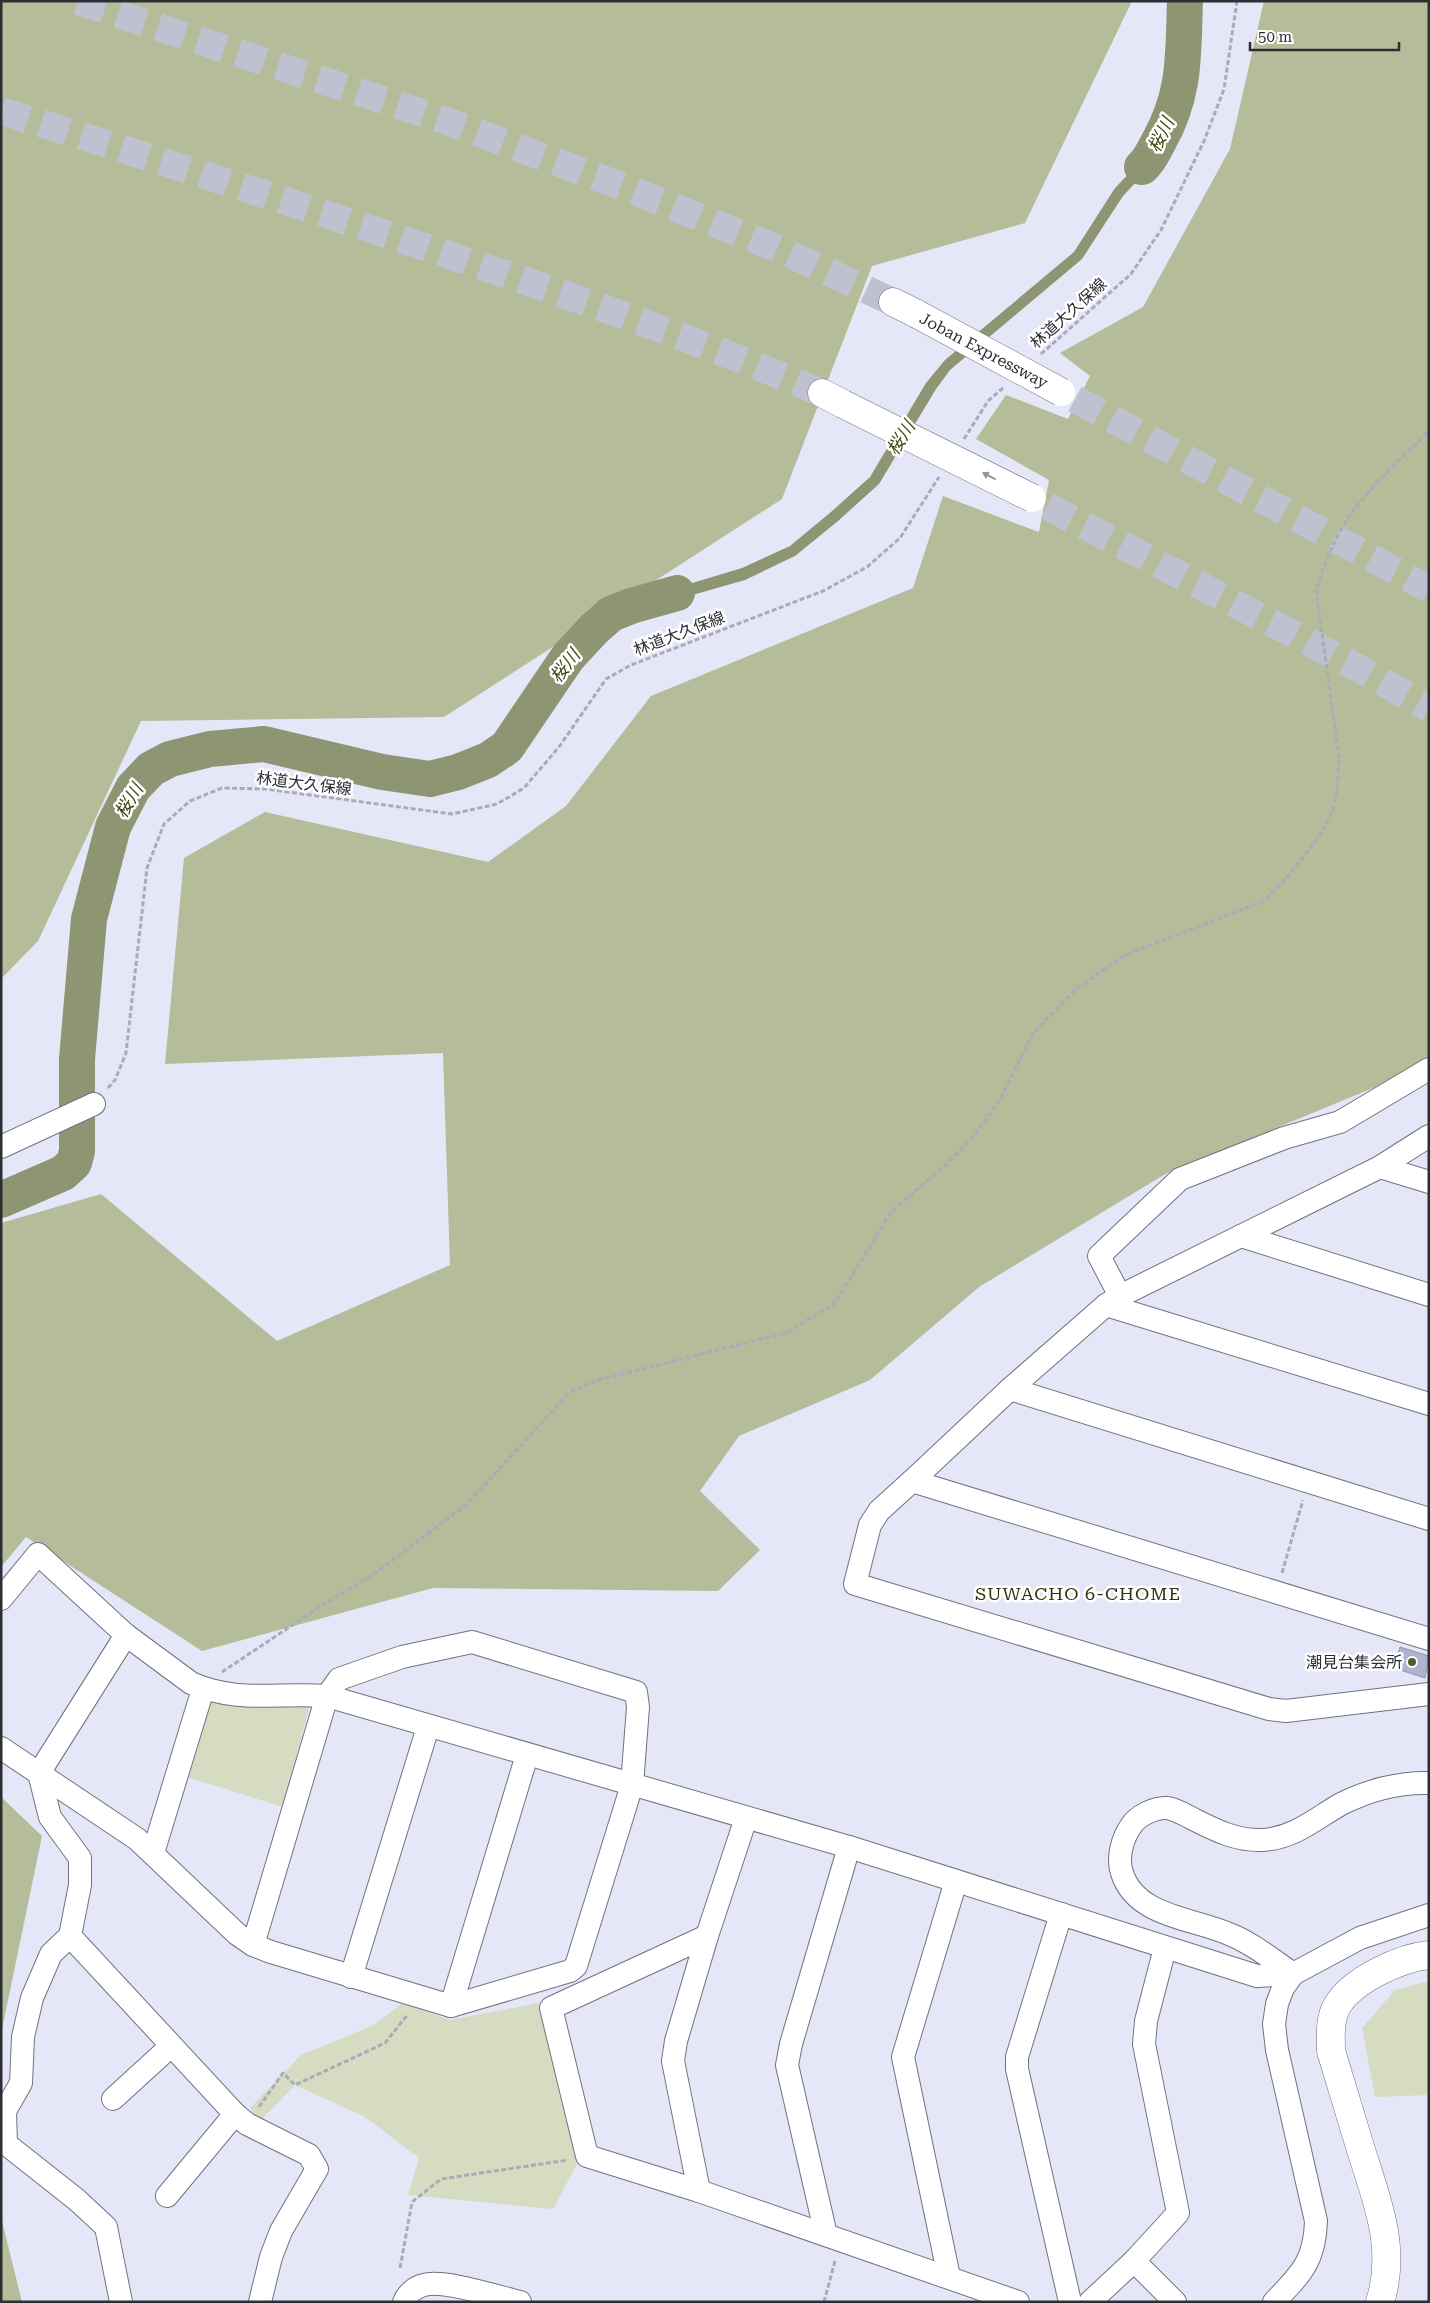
<svg xmlns="http://www.w3.org/2000/svg" width="1430" height="2303" viewBox="0 0 1430 2303" font-family="'Roboto Serif','Noto Sans JP',serif">
	<rect width="100%" height="100%" fill="#e5e6f7"/>
	<g fill="#d6dcc1">
		<polygon points="213,1701 294,1701 309,1708 283,1807 184,1776 205,1705"/>
		<polygon points="1429,1981 1429,2095 1375,2097 1362,2028 1395,1990"/>
		<polygon points="403,2003 450,2020 538,2003 577,2164 553,2209 408,2195 419,2158 365,2117 295,2085 260,2121 252,2116 251,2107 301,2055 372,2026"/>
	</g>
	<g fill="#b4bc99">
		<polygon points="1,1 1132,1 1025,223 872,266 782,499 444,717 141,721 38,941 1,979"/>
		<polygon points="1264,1 1429,1 1429,1058 1373,1088 1167,1173 979,1287 870,1380 739,1436 700,1491 760,1550 718,1591 433,1588 202,1651 26,1537 1,1567 1,1223 101,1194 277,1341 450,1265 443,1053 165,1064 184,858 265,812 488,862 566,806 651,696 913,588 943,496 1039,532 1049,480 976,439 1006,395 1068,419 1090,376 1060,353 1143,307 1230,149"/>
		<polygon points="1,1797 42,1836 1,2034"/>
		<polygon points="1,2217 22,2302 1,2302"/>
	</g>
	<polygon fill="#8e9573" points="1163,124 1172,128 1152,165 1123,196 1082,259 950,370 936,389 879,484 838,521 795,556 745,580 633,612 626,603 742,568 790,546 831,512 870,477 926,383 945,360 1074,252 1115,188 1144,158"/>
	<g fill="none" stroke-linecap="round" stroke-linejoin="round">
		<g stroke="#8e9573" stroke-width="36">
			<path d="M1142,167C1150,160 1154,150 1159,141C1186,93 1183,54 1185,1"/>
			<polyline points="1,1200 63,1173 74,1163 77,1151 77,1059 89,919 113,827 133,788 151,769 170,759 210,749 264,744 382,772 430,779 458,772 488,760 507,747 568,657 594,629 611,614 631,606 677,593"/>
		</g>
	</g>
	<polygon fill="#b0b2d4" stroke="#9595a5" points="1400,1647 1429,1656 1425,1678 1394,1668"/>
	<g fill="none" stroke-linecap="round" stroke-linejoin="round">
		<g stroke="#c0c1d0" stroke-width="28" stroke-dasharray="28 14" stroke-linecap="butt">
			<polyline points="78,1 441,119 629,189 781,250 893,302"/>
			<path d="M1,111C143,155 284,200 425,247C559,292 692,337 822,393"/>
			<polyline points="1075,399 1429,589"/>
			<polyline points="1047,506 1347,662 1429,708"/>
		</g>
		<g stroke="#717281" stroke-width="24">
			<g id="street">
				<polyline points="1429,1136 1380,1167 1120,1296 1106,1305 1010,1389 1429,1519"/>
				<polyline points="1,1147 94,1104"/>
				<polyline points="1380,1167 1429,1182"/>
				<polyline points="1241,1236 1429,1295"/>
				<polyline points="1120,1296 1099,1256 1180,1179 1284,1138 1340,1122 1429,1069"/>
				<polyline points="1106,1305 1429,1404"/>
				<polyline points="1010,1389 912,1481 1429,1639"/>
				<polyline points="912,1481 879,1511 870,1525 855,1584 1269,1709 1286,1711 1429,1694"/>
				<path d="M1,1599L38,1554L126,1635L191,1683C239,1704 278,1692 327,1696L849,1847L1257,1976L1293,1974"/>
				<polyline points="1,1748 137,1839 237,1934 253,1945 271,1952 451,2006 570,1971 576,1966 632,1785 638,1707 636,1692 472,1642 402,1657 339,1679 327,1696 253,1945"/>
				<polyline points="746,1818 707,1936 551,2008 587,2156 699,2191 1018,2302"/>
				<polyline points="153,1853 203,1689"/>
				<polyline points="1061,1914 1017,2057 1017,2069 1070,2302"/>
				<polyline points="70,1936 80,1885 80,1858 50,1817 39,1773 126,1635"/>
				<path d="M1293,1974C1273,1960 1252,1943 1229,1934C1193,1918 1136,1917 1122,1873C1117,1858 1122,1839 1131,1826C1137,1816 1155,1807 1167,1808C1176,1809 1187,1816 1195,1820C1217,1831 1237,1841 1263,1840C1294,1838 1315,1819 1341,1804C1367,1791 1399,1782 1429,1783"/>
				<polyline points="351,1977 428,1727"/>
				<polyline points="451,2006 527,1755"/>
				<polyline points="113,2099 171,2046"/>
				<polyline points="699,2191 673,2061 676,2041 707,1936"/>
				<polyline points="167,2196 235,2114"/>
				<polyline points="826,2235 787,2065 791,2044 849,1847"/>
				<polyline points="1134,2261 1175,2302"/>
				<polyline points="949,2277 903,2057 956,1881"/>
				<polyline points="121,2302 106,2227 77,2200 6,2144 5,2111 21,2083 23,2037 32,1998 51,1954 70,1936 235,2114 247,2124 309,2155 317,2169 281,2231 271,2257 260,2302"/>
				<path d="M404,2302C407,2294 415,2287 424,2285C443,2279 499,2297 520,2302"/>
				<polyline points="1090,2302 1134,2261 1178,2213 1144,2044 1146,2021 1165,1948"/>
				<path d="M1274,2302C1301,2274 1315,2261 1316,2221L1277,2050L1274,2024L1277,2004L1283,1988L1293,1974L1360,1938L1429,1915"/>
			</g>
		</g>
		<g stroke="#717281" stroke-width="29">
			<path id="secondary" d="M1380,2302C1397,2248 1377,2201 1361,2150C1351,2117 1341,2084 1331,2051C1331,2036 1329,2020 1337,2006C1352,1980 1400,1958 1429,1955"/>
		</g>
		<g stroke="#717281" stroke-width="29">
			<g id="highway">
				<polyline points="893,302 917,314"/>
				<polyline points="822,393 843,404"/>
			</g>
		</g>
		<g stroke="#aaabb8" stroke-width="3" stroke-dasharray="5 2.5" stroke-linecap="butt">
			<polyline points="1041,354 1131,274 1161,230 1204,141 1224,89 1237,1"/>
			<polyline points="964,439 988,401 1004,387"/>
			<polyline points="108,1088 115,1080 126,1053 147,868 164,824 190,801 222,788 266,789 452,814 497,804 524,788 559,747 606,679 631,665 823,591 867,567 900,538 939,477"/>
			<polyline points="1282,1573 1303,1500"/>
			<path d="M222,1672L327,1602L370,1577L466,1505L570,1392L598,1380L786,1333L835,1303L891,1212L948,1163L975,1135L1000,1099L1033,1033L1076,989L1125,955L1264,901L1290,874L1315,842L1331,815L1337,793L1339,757L1316,590C1326,556 1342,521 1366,495C1386,472 1408,452 1429,431"/>
			<polyline points="259,2107 283,2073 295,2085 385,2043 408,2014"/>
			<polyline points="400,2268 412,2202 441,2179 568,2160"/>
			<polyline points="824,2302 835,2261"/>
		</g>
		<use href="#street" stroke="#fff" stroke-width="22"/>
		<use href="#secondary" stroke="#fff" stroke-width="28"/>
		<use href="#highway" stroke="#fff" stroke-width="28"/>
		<g stroke="#717281" stroke-width="29" stroke-linecap="butt">
			<g id="highway-bridge">
				<polyline points="917,314 1061,392"/>
				<polyline points="843,404 1032,498"/>
			</g>
		</g>
		<use href="#highway-bridge" stroke="#fff" stroke-width="28"/>
	</g>
	<defs><path id="oneway-solid" d="M-6-.8H1V-3.2L6.5 0L1 3.2V.8H-6Z" transform="scale(1.25)"/></defs>
	<use fill="#96969a" href="#oneway-solid" transform="translate(989 476) rotate(-153)"/>
	<circle fill="#555c2b" stroke="#fff" stroke-width="2" cx="1412" cy="1662" r="5"/>
	<g text-anchor="middle" stroke-width="5" stroke-linejoin="round" paint-order="stroke">
		<g font-size="16" fill="#2d2e34" stroke="#fff">
			<text transform="translate(1068 313) rotate(-42)" y="6">林道大久保線</text>
			<text transform="translate(984 350) rotate(28)" y="6">Joban Expressway</text>
			<text transform="translate(679 633) rotate(-21)" y="6">林道大久保線</text>
			<text transform="translate(304 783) rotate(7)" y="6">林道大久保線</text>
		</g>
		<g font-size="16" fill="#2d2e34" stroke="#fff" text-anchor="end">
			<text x="1402" y="1668">潮見台集会所</text>
		</g>
		<g font-size="18" font-style="italic" fill="#3f460c" stroke="#fff">
			<text transform="translate(1161 135) rotate(-64)" y="6">桜川</text>
			<text transform="translate(901 438) rotate(-58)" y="6">桜川</text>
			<text transform="translate(565 666) rotate(-52)" y="6">桜川</text>
			<text transform="translate(129 801) rotate(-59)" y="6">桜川</text>
		</g>
		<g font-size="18" letter-spacing="1" fill="#30350d" stroke="#fff">
			<text x="1078" y="1600">SUWACHO 6-CHOME</text>
		</g>
	</g>
	<rect width="1430" height="2303" fill="none" stroke="#2d2e34" stroke-width="5"/>
	<path d="M1250 42v8h149v-8" fill="none" stroke="#2d2e34" stroke-width="2.5"/>
	<text x="1258" y="42" font-size="15" fill="#2d2e34" stroke="#ffffff" stroke-width="4" paint-order="stroke">50 m</text>
</svg>
